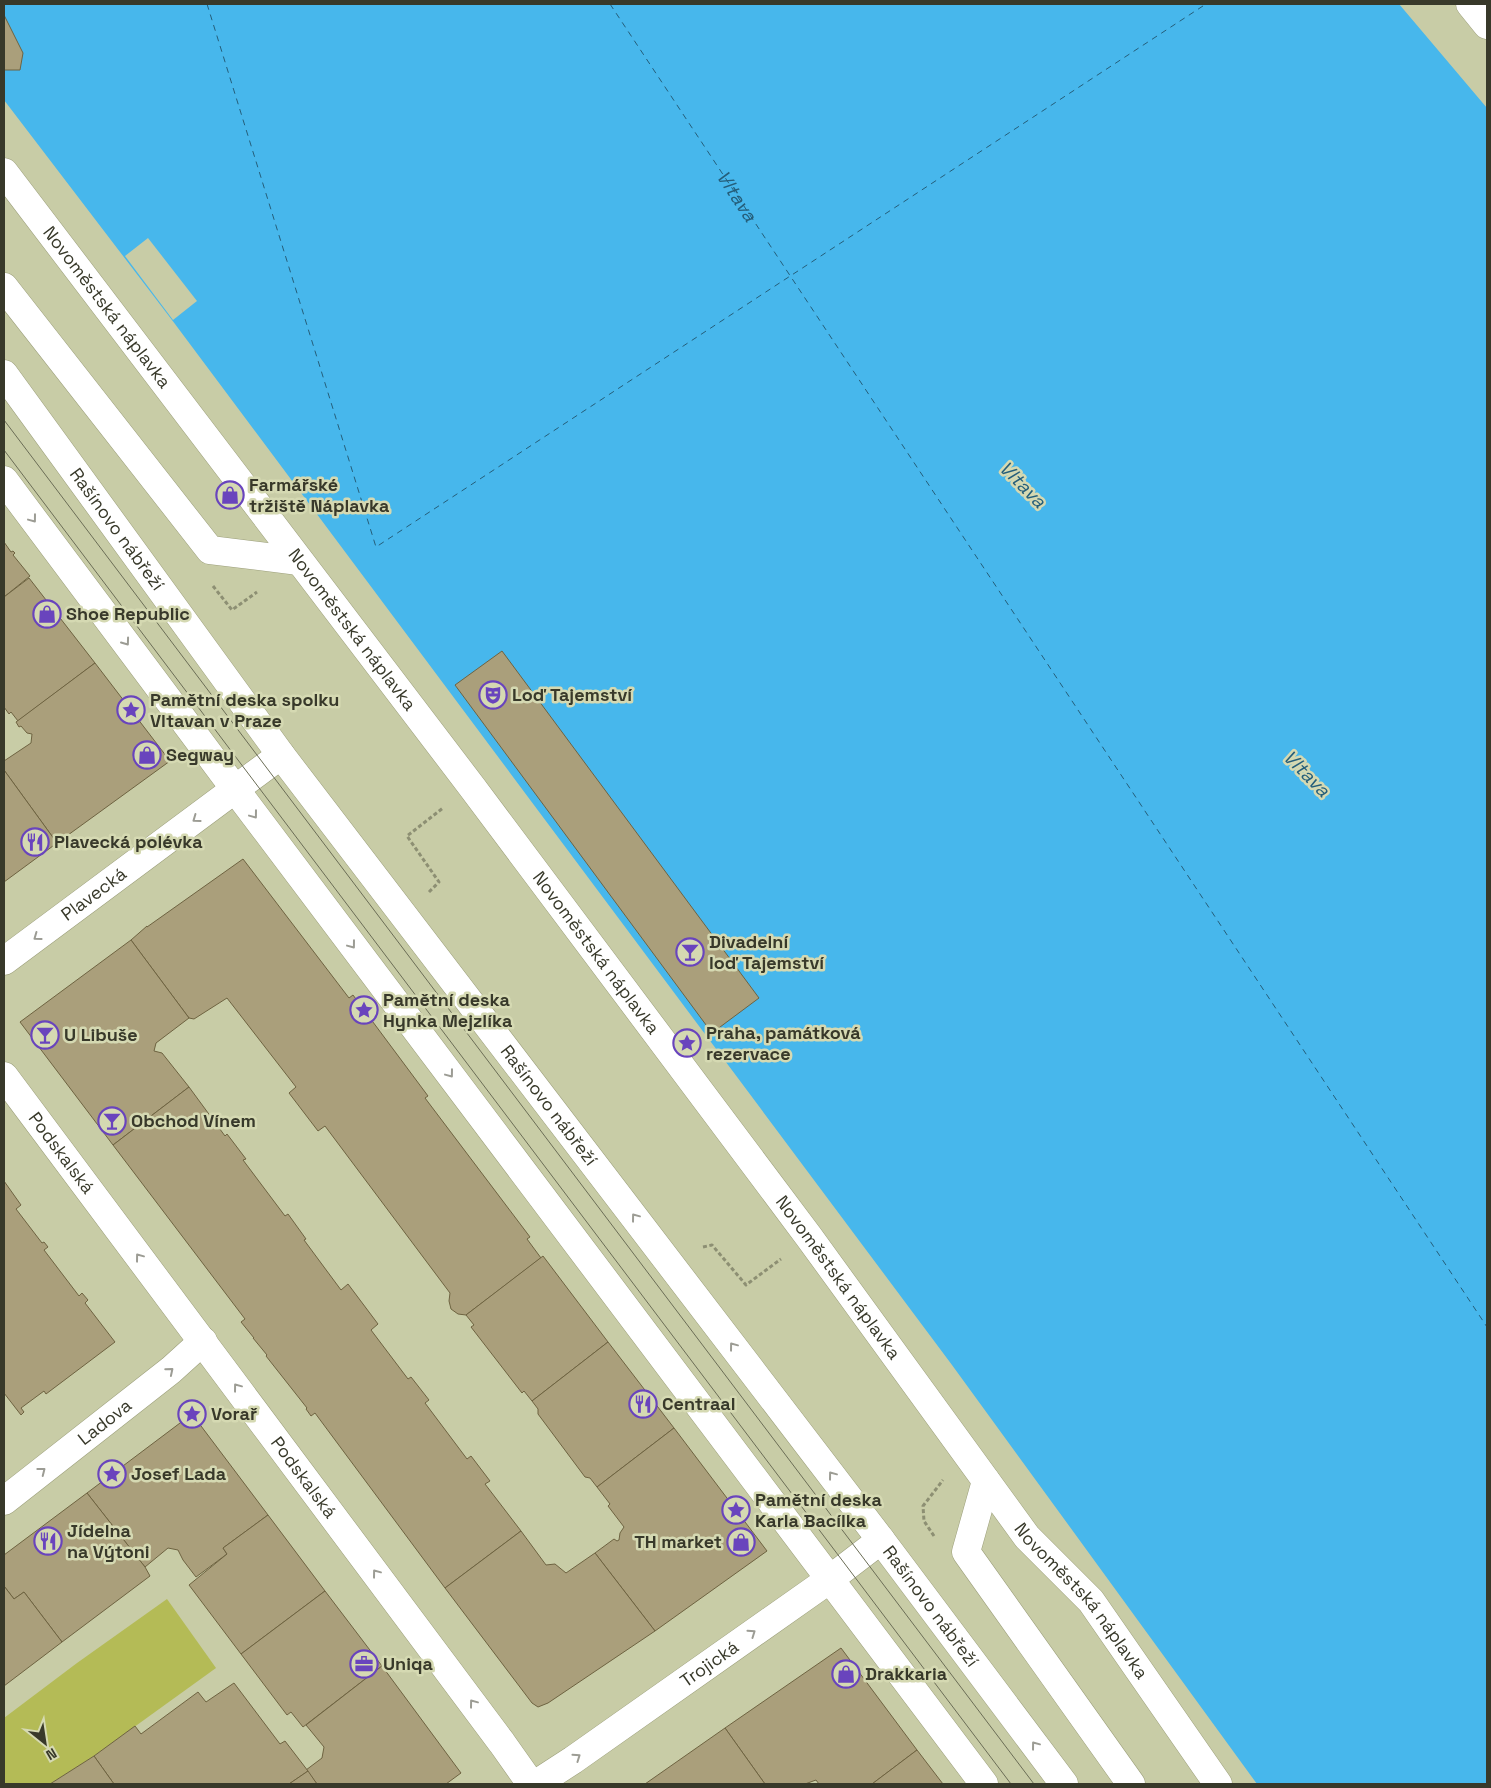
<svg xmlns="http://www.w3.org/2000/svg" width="1491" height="1788" viewBox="0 0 1491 1788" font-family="'Space Grotesk',sans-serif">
	<rect width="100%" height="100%" fill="#c8cca6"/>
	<polygon fill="#b4bb56" points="167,1599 216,1668 94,1756 50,1784 4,1784 4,1718 77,1663"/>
	<polygon fill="#47b7ec" points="4,4 1399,4 1487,108 1487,1784 1257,1784 952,1365 175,324 4,100"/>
	<polygon fill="#c8cca6" points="148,238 197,301 173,320 125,256"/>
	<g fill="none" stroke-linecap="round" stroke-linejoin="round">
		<g stroke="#255e7a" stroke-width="1" stroke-dasharray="6 5" stroke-linecap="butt">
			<polyline points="207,4 376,547 1206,4"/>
			<path id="s1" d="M610,4L1487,1327"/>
		</g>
	</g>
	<g fill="#aa9f7b" stroke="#6e6341">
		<polygon points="4,15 23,53 20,70 4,70"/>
		<polygon points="4,542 11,552 13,551 15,553 13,555 30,576 4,597"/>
		<polygon points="29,578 95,663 18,721 11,712 9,714 4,707 4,597"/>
		<polygon points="502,651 759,998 712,1033 455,685"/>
		<polygon points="95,663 170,761 57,843 4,770 4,761 31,743 32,734 27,733 21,726 19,727 16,722"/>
		<polygon points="4,770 57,843 4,882"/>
		<polygon points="243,859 349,998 353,995 364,1010 428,1096 425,1098 530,1237 527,1239 541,1258 466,1315 458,1314 451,1309 449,1301 450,1293 325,1126 318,1131 289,1093 296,1087 227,998 194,1019 189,1018 131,940 147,926 147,927"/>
		<polygon points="131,940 189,1018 156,1043 154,1051 162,1053 189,1087 113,1145 20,1022"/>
		<polygon points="189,1087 225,1136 227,1134 246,1159 243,1160 285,1216 288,1214 306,1239 304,1240 341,1290 348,1284 378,1324 371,1330 408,1379 411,1377 429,1400 425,1403 467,1459 471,1456 490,1481 485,1484 521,1531 445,1588 315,1413 311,1416 306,1409 307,1408 266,1356 267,1355 253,1338 254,1338 241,1322 245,1319 113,1145"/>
		<polygon points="4,1181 21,1205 16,1209 42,1243 44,1242 48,1247 44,1250 79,1296 82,1293 88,1300 85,1303 115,1342 46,1394 44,1391 21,1408 24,1412 21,1415 4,1393"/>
		<polygon points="543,1256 608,1342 532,1401 524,1391 522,1393 471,1327 474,1325 466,1315"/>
		<polygon points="608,1342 674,1428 597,1487 590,1478 585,1477 538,1414 538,1409 532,1401"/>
		<polygon points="192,1414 268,1515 223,1548 227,1554 196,1577 183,1560 178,1550 168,1548 145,1567 87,1493"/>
		<polygon points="674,1428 767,1551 655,1631 595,1553 614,1539 617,1541 619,1540 620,1533 624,1527 608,1506 610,1504 597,1487"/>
		<polygon points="87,1493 145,1567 150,1576 62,1642 24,1592 14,1599 4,1586 4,1555"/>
		<polygon points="268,1515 325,1591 241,1654 189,1585 227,1554 223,1548"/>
		<polygon points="521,1531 546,1565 555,1564 566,1573 595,1553 655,1631 548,1703 538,1707 532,1703 445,1588"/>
		<polygon points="4,1586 14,1599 24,1592 62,1642 4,1686"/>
		<polygon points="325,1591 382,1666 303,1727 291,1712 287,1715 241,1654"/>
		<polygon points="841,1648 917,1750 872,1784 819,1784 816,1780 805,1784 765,1784 725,1728"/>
		<polygon points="382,1666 461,1773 446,1784 317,1784 306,1770 322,1758 324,1747 306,1725"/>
		<polygon points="234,1683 280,1744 285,1741 308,1771 289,1784 114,1784 94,1756 135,1726 141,1734 198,1692 206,1702"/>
		<polygon points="725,1728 765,1784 645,1784"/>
		<polygon points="917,1750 943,1784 872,1784"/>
		<polygon points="94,1756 114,1784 50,1784"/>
		<polygon points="308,1771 317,1784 289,1784"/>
	</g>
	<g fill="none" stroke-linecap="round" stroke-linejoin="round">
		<g stroke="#9c9f7b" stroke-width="29">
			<g id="minor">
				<polyline points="1470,4 1487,25"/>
				<path id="s2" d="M4,172L472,787L809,1237L1027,1537L1091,1601L1218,1784"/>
				<polyline points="4,287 210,550 299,561"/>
				<path id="s3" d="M4,961L281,755"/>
				<path id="s4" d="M4,1076L502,1743L531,1784"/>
				<polyline points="986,1481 966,1552 1131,1784"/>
				<path id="s5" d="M4,1501L171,1370L203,1341"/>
				<path id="s6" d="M536,1784L573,1760L830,1579L881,1540"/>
			</g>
		</g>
		<g stroke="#9c9f7b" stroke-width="29">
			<g id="major">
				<path id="s7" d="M4,374L281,755L881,1540L1064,1784"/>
				<polyline points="4,480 235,789 984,1784"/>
			</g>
		</g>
		<g stroke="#8d8f73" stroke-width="3" stroke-dasharray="4 2.5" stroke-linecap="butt">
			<polyline points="213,586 232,610 257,592"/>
			<polyline points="429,892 439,882 407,836 443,808"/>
			<polyline points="703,1247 712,1245 746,1285 781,1259"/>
			<polyline points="934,1536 924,1521 923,1506 943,1480"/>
		</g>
		<use href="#minor" stroke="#fff" stroke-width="28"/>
		<use href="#major" stroke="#fff" stroke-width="28"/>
		<g stroke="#6b6d56" stroke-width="1">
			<polyline points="4,420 1034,1784"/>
			<polyline points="4,450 1011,1784"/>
		</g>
	</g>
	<defs><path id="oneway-chevron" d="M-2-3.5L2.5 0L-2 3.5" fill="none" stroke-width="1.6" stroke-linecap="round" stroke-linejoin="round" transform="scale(1.25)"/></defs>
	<g stroke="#9c9c94">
		<use href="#oneway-chevron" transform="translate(33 519) rotate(53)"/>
		<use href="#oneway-chevron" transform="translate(126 642) rotate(54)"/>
		<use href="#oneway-chevron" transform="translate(254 815) rotate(53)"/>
		<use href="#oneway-chevron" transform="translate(196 819) rotate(144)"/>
		<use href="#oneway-chevron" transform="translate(37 937) rotate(144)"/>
		<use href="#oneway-chevron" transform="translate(352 945) rotate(53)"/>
		<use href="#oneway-chevron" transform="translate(450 1074) rotate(53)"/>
		<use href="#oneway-chevron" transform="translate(635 1217) rotate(-127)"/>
		<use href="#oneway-chevron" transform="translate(139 1257) rotate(-127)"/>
		<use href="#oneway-chevron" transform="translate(733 1346) rotate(-127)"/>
		<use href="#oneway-chevron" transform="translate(170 1371) rotate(-40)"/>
		<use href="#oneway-chevron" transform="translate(237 1387) rotate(-127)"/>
		<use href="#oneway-chevron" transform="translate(42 1471) rotate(-38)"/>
		<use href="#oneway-chevron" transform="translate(832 1475) rotate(-127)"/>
		<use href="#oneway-chevron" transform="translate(376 1573) rotate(-127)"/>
		<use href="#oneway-chevron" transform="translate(752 1633) rotate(-35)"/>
		<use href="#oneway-chevron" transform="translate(473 1703) rotate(-127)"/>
		<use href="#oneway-chevron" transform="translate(1035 1745) rotate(-127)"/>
		<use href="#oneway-chevron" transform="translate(577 1757) rotate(-35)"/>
	</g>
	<defs>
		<g id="shop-ring" transform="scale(1.4375)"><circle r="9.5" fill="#d5d9b2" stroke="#6944bd" stroke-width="1.5"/><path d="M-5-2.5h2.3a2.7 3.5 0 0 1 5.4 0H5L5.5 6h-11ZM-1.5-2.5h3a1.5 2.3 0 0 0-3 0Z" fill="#6944bd"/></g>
		<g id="theatre-ring" transform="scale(1.4375)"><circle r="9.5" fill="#d5d9b2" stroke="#6944bd" stroke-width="1.5"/><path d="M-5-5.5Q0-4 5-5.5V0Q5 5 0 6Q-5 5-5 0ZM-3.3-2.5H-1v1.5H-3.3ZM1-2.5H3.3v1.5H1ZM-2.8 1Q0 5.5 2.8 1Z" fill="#6944bd"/></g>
		<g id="sight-ring" transform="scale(1.4375)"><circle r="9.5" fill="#d5d9b2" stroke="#6944bd" stroke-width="1.5"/><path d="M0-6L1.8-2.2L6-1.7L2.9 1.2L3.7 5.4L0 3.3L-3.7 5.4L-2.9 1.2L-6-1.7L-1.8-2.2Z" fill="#6944bd"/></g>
		<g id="restaurant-ring" transform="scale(1.4375)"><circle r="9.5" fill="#d5d9b2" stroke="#6944bd" stroke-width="1.5"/><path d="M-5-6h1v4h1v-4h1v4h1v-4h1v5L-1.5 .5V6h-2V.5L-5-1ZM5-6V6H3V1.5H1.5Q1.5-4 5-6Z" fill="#6944bd"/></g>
		<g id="bar-ring" transform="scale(1.4375)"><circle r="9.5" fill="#d5d9b2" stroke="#6944bd" stroke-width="1.5"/><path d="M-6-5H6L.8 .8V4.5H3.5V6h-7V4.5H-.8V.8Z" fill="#6944bd"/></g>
		<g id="office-ring" transform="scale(1.4375)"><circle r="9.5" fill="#d5d9b2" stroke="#6944bd" stroke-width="1.5"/><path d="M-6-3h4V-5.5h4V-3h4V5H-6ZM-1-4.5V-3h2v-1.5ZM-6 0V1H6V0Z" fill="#6944bd"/></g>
	</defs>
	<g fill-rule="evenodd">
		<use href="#shop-ring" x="230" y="495"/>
		<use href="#shop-ring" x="47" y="614"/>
		<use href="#theatre-ring" x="493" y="695"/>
		<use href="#sight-ring" x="131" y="710"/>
		<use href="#shop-ring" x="147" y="755"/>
		<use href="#restaurant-ring" x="35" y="842"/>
		<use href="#bar-ring" x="690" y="952"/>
		<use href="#sight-ring" x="364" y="1010"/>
		<use href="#bar-ring" x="45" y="1035"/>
		<use href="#sight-ring" x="687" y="1043"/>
		<use href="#bar-ring" x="112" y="1121"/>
		<use href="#restaurant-ring" x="643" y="1404"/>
		<use href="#sight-ring" x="192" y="1414"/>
		<use href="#sight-ring" x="112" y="1474"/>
		<use href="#sight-ring" x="736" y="1510"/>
		<use href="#restaurant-ring" x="48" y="1541"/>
		<use href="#shop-ring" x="741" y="1542"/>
		<use href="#office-ring" x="364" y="1664"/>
		<use href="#shop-ring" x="846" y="1674"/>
	</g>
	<g text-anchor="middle" stroke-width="5" stroke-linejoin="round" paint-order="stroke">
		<g font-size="18" fill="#38392a" stroke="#d5d9b2">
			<text dy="6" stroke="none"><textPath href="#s2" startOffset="170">Novoměstská náplavka</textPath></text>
			<text dy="6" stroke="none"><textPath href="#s7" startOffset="192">Rašínovo nábřeží</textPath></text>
			<text dy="6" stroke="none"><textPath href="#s2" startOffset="575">Novoměstská náplavka</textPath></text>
			<text dy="6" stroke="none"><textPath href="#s3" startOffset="112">Plavecká</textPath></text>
			<text dy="6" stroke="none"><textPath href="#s2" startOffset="980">Novoměstská náplavka</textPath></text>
			<text dy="6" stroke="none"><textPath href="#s7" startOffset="912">Rašínovo nábřeží</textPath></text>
			<text dy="6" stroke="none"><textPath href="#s4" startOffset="96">Podskalská</textPath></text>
			<text dy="6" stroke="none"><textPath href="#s2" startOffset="1385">Novoměstská náplavka</textPath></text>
			<text dy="6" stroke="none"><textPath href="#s5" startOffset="128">Ladova</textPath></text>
			<text dy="6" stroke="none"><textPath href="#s4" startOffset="501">Podskalská</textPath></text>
			<text dy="6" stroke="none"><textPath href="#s2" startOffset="1790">Novoměstská náplavka</textPath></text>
			<text dy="6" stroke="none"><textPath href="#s7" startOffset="1542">Rašínovo nábřeží</textPath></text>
			<text dy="6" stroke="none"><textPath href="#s6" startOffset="211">Trojická</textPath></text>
		</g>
		<g font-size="18" font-weight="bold" fill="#38392a" stroke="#d5d9b2" text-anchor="start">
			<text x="249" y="491">Farmářské<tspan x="249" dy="21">tržiště Náplavka</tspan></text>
			<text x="66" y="620">Shoe Republic</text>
			<text x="512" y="701">Loď Tajemství</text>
			<text x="150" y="706">Pamětní deska spolku<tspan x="150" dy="21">Vltavan v Praze</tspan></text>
			<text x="166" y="761">Segway</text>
			<text x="54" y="848">Plavecká polévka</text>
			<text x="709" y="948">Divadelní<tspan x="709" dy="21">loď Tajemství</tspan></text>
			<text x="383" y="1006">Pamětní deska<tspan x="383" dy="21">Hynka Mejzlíka</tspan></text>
			<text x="706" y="1039">Praha, památková<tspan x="706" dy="21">rezervace</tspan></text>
			<text x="64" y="1041">U Libuše</text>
			<text x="131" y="1127">Obchod Vínem</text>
			<text x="662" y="1410">Centraal</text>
			<text x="211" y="1420">Vorař</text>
			<text x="131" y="1480">Josef Lada</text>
			<text x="755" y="1506">Pamětní deska<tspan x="755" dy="21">Karla Bacílka</tspan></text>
			<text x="67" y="1537">Jídelna<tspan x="67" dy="21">na Výtoni</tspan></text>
			<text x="722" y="1548" text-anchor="end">TH market</text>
			<text x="383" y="1670">Uniqa</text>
			<text x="865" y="1680">Drakkaria</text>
		</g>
		<g font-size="19" font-style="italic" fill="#255e7a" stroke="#d5d9b2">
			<text dy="7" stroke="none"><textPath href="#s1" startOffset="230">Vltava</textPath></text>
			<text transform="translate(1023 484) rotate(45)" y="7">Vltava</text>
			<text transform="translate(1307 773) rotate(45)" y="7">Vltava</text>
		</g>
	</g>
	<rect width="1491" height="1788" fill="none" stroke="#38392a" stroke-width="10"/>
	<g transform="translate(45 1743) rotate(150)" stroke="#d5d9b2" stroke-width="4" paint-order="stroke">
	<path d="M0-4L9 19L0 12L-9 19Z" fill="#38392a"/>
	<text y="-8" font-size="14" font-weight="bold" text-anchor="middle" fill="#38392a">N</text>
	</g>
</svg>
